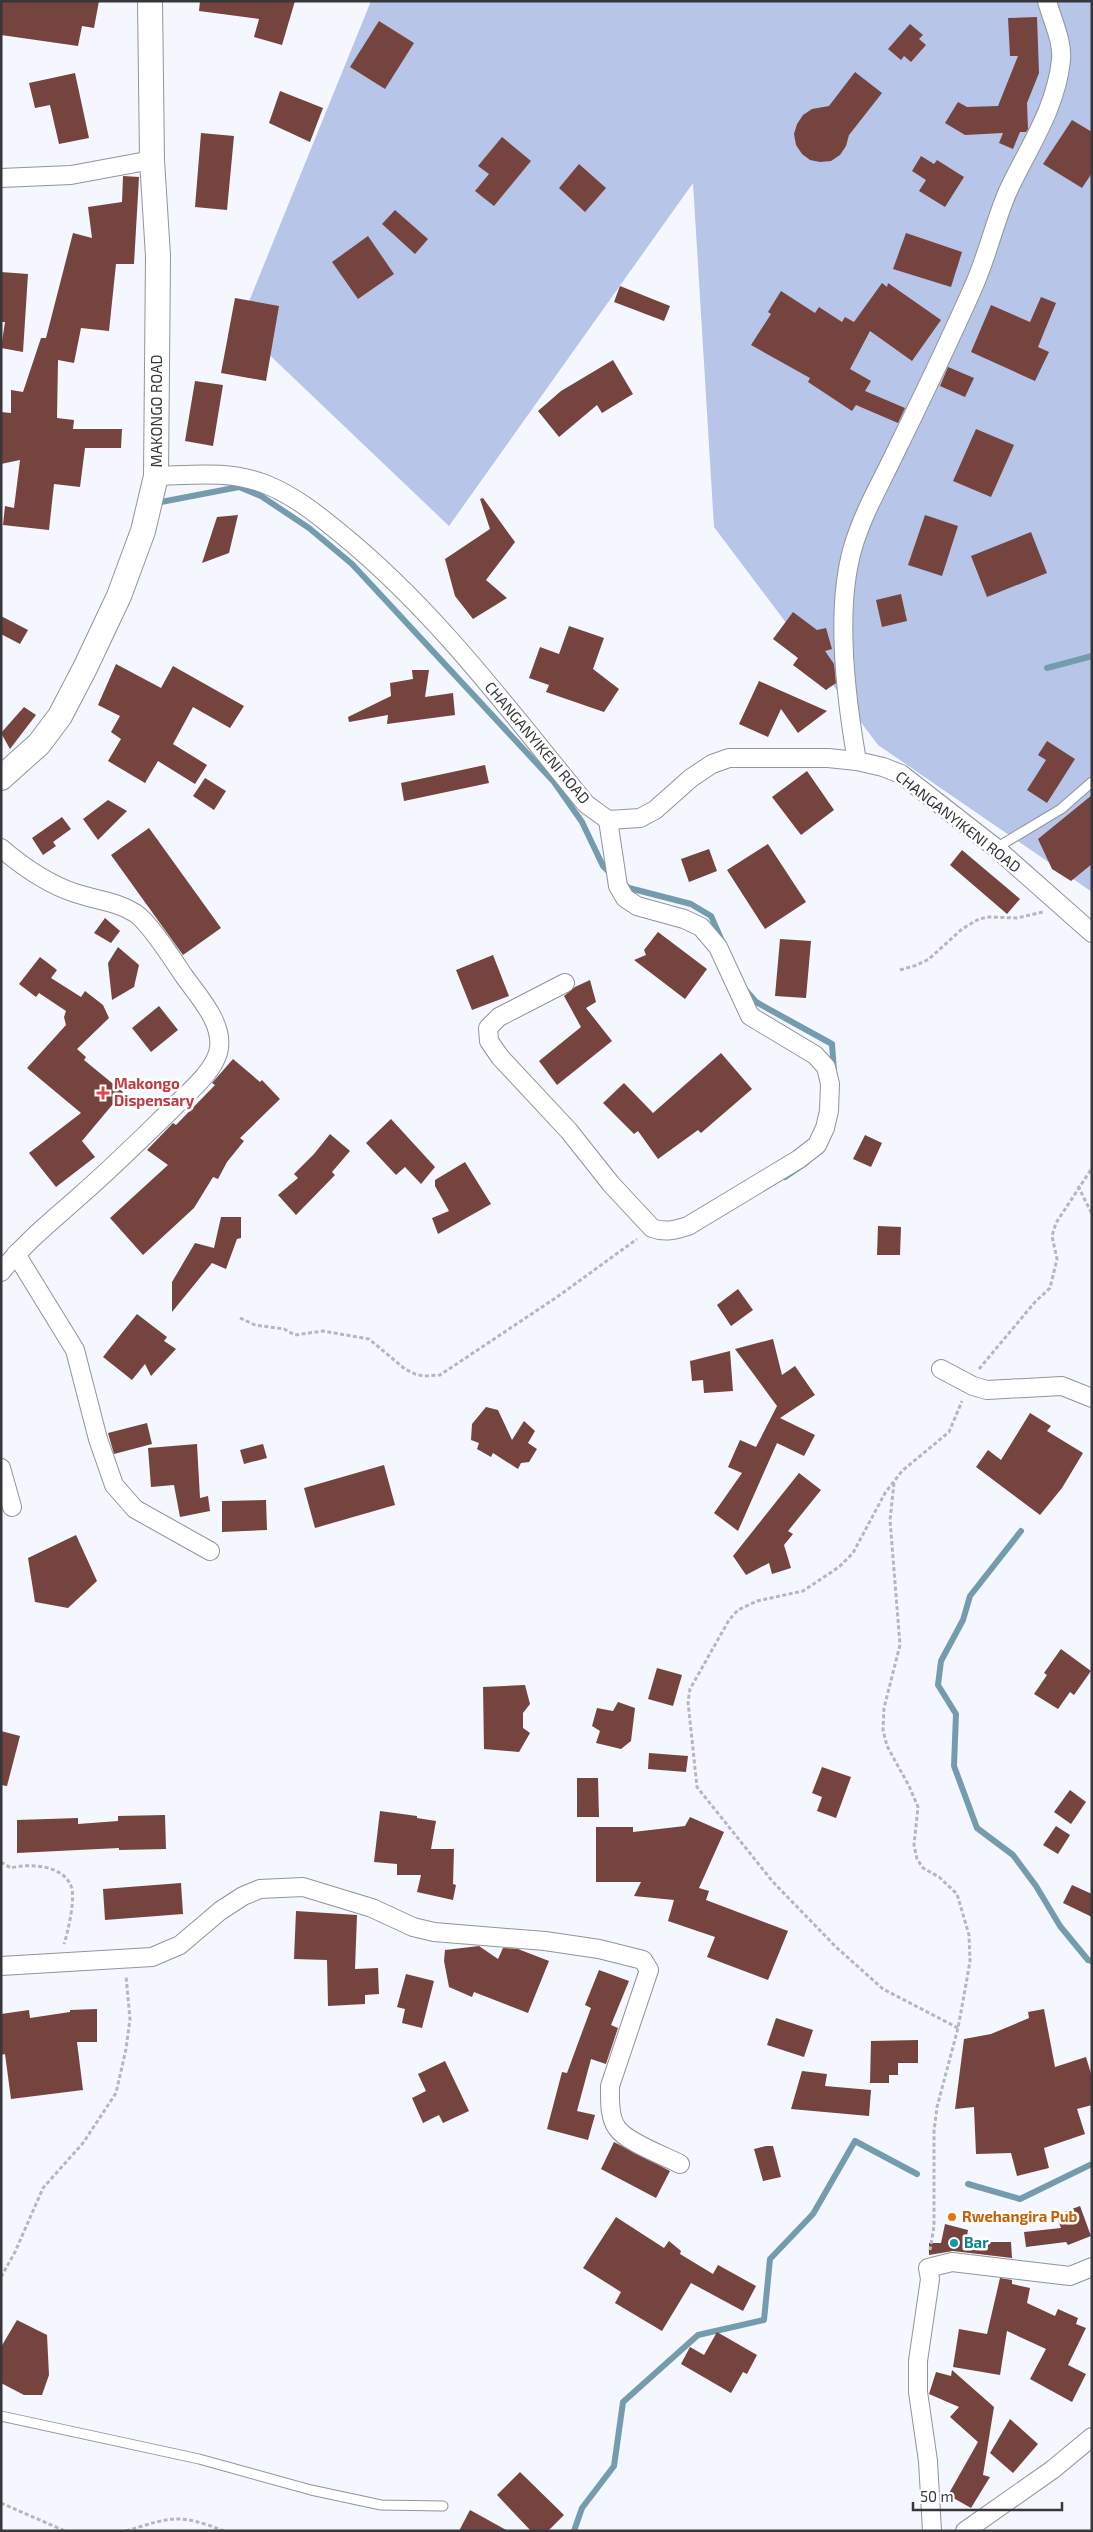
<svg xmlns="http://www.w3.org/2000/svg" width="1093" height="2532" viewBox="0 0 1093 2532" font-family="'Exo 2',sans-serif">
	<rect width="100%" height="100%" fill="#f4f7fe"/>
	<polygon fill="#b7c5e9" points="371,1 1092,1 1092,892 878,745 714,527 693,183 449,526 239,326"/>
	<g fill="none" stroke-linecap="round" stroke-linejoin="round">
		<g stroke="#749cae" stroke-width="6">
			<polyline points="161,502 239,487 261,496 309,528 352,564 554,782 582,822 603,866 613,876"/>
			<polyline points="1047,668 1092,656"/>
			<polyline points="622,883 629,888 691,904 711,916 722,941"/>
			<polyline points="744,988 756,1002 832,1044 834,1071"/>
			<polyline points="785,1177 807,1162"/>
			<polyline points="1021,1531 970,1596 963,1620 941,1661 938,1685 956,1714 954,1766 977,1828 1013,1855 1036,1886 1060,1926 1088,1960 1092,1961"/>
			<polyline points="968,2184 1020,2199 1092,2164"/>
			<polyline points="574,2531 582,2508 614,2466 623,2402 698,2335 764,2320 770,2259 813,2214 855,2141 917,2174"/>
		</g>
	</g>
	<g fill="#75443f">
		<polygon points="1,1 99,1 94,28 82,26 78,46 1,35"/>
		<polygon points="200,1 295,1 282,45 254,37 259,19 199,11"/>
		<polygon points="1037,17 1039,73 1027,103 1028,129 1026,132 1020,132 1013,149 999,143 1003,133 965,135 945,123 958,102 967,107 998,106 1018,56 1010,56 1008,18"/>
		<polygon points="379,21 414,43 385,89 350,67"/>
		<polygon points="910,24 923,35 919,39 926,45 911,62 904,56 901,60 888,49"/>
		<polygon points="855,72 882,93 849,135 846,146 840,155 831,161 820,162 810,160 802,154 796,145 794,134 797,124 803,115 812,109 829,106"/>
		<polygon points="75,73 89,138 59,144 50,105 35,108 29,83"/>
		<polygon points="280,91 323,108 310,142 269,123"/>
		<polygon points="1072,120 1092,132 1092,173 1082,188 1043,164"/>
		<polygon points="201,133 234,136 227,210 195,207"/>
		<polygon points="502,137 531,161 494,206 475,191 489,174 478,166"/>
		<polygon points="921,156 934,164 937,160 964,177 945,207 919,191 926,180 912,171"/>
		<polygon points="579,164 606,188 585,212 559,188"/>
		<polygon points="123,176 139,177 134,264 116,264 109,331 81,328 74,363 58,360 57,418 74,420 73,429 122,429 121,448 85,448 80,487 54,484 49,530 3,525 5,506 14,508 20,460 1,464 1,412 11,413 11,390 23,392 41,338 46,338 73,233 92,238 88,207 122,202"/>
		<polygon points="395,210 428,239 415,254 382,224"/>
		<polygon points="906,233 962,252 951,287 893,269"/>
		<polygon points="368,236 394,274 358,299 332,262"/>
		<polygon points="1,272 28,274 23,352 1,348 5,322 1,322"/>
		<polygon points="882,283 887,287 888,283 941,320 912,361 870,331 850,369 871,381 865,391 905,408 898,423 856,405 852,411 808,382 810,378 751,345 771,314 768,312 781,291 815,313 819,307 842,322 845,317 854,322"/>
		<polygon points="620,286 670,306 664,321 614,302"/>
		<polygon points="1041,297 1056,303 1038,347 1049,352 1035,381 971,352 991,305 1030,322"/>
		<polygon points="235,298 279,306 266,381 221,373"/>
		<polygon points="613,360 633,394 602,413 597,405 559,437 538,411 561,391"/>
		<polygon points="948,367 974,378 965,397 940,386"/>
		<polygon points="195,381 223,385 213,446 185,441"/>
		<polygon points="976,429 1014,445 991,497 953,481"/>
		<polygon points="483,498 515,542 486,580 507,598 473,619 455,596 445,559 490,529 480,499"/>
		<polygon points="238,515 229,553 202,563 217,517"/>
		<polygon points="925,515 958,526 942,576 908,565"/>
		<polygon points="1031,532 1047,573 987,597 971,556"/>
		<polygon points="901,594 907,621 882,627 876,600"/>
		<polygon points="793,612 817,630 826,628 832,649 825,651 834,664 836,683 826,690 793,665 798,658 773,639"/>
		<polygon points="1,616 28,630 20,644 1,634"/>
		<polygon points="569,626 604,638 593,669 619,689 604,712 546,692 549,685 529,678 540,647 559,654"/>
		<polygon points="116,664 161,688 173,666 244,706 230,728 193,707 173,744 207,765 195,784 158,761 145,783 108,761 121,739 111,732 120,716 98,705"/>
		<polygon points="412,670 429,670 425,697 453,693 455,715 387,724 388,715 349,722 348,717 391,696 390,683 413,679"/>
		<polygon points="759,681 777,689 827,711 798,733 781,709 768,737 739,724"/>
		<polygon points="24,707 36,715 10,749 1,733"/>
		<polygon points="1047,741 1075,759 1047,803 1027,790 1046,760 1038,755"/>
		<polygon points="485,765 489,783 404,801 401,783"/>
		<polygon points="807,771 834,810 801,835 772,797"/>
		<polygon points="205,778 226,791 214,810 193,796"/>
		<polygon points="1092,795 1092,864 1071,881 1052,869 1038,839"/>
		<polygon points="108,800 127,811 98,840 83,819"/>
		<polygon points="62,817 71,829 53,842 56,846 43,855 32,838"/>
		<polygon points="149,828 221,928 183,955 111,855"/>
		<polygon points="768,844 806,902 765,929 727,870"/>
		<polygon points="709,849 717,871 689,882 681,859"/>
		<polygon points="962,850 1020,899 1007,914 950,865"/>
		<polygon points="105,918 120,931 111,943 94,933"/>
		<polygon points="658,932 707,969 685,999 634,960 646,955 644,950"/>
		<polygon points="780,939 811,941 806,998 775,996"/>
		<polygon points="118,947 139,965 134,987 112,1000 108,963"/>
		<polygon points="493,955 509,996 472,1010 456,970"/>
		<polygon points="40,957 57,970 51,978 81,997 85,991 103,1005 109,1018 77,1049 86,1057 84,1060 123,1092 82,1141 95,1157 56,1187 29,1153 81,1113 27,1068 66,1025 64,1017 66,1011 39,993 36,997 19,984"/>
		<polygon points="590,980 596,1002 586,1008 612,1041 557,1085 539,1061 581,1027 564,996 575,987"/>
		<polygon points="159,1006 178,1030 151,1052 132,1028"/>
		<polygon points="721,1053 752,1089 701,1133 698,1130 658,1159 638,1131 634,1134 603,1103 624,1083 653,1113"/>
		<polygon points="233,1059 260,1082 262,1080 280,1099 240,1138 244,1141 227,1162 218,1179 213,1177 194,1208 143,1255 110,1218 168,1165 147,1150 173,1123 176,1125 215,1085 212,1083"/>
		<polygon points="391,1119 435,1167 421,1184 405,1167 396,1175 366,1143"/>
		<polygon points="330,1134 350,1151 332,1172 335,1175 296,1215 278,1195 298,1178 294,1174 314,1154"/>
		<polygon points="865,1135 882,1143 871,1167 853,1159"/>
		<polygon points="465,1162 491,1204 438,1234 432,1218 449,1211 435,1186 435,1180"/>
		<polygon points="221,1217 241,1217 241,1238 237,1239 226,1269 212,1263 172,1312 172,1282 195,1243 214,1248"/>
		<polygon points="878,1226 901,1227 900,1255 877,1255"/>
		<polygon points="738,1289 753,1310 731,1326 717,1305"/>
		<polygon points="137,1314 167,1337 164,1341 176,1349 151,1376 145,1364 132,1380 103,1357"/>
		<polygon points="773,1339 782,1375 795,1366 815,1395 780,1418 815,1435 804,1456 777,1443 738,1531 714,1513 742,1473 728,1467 740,1440 756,1447 777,1406 735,1349"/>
		<polygon points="730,1351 733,1391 704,1393 703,1380 692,1381 690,1361"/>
		<polygon points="486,1407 498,1410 512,1440 524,1421 535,1431 528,1443 537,1449 529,1462 521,1463 518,1469 493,1453 491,1457 477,1449 479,1443 471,1440 472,1424"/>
		<polygon points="1030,1413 1051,1426 1047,1431 1083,1453 1062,1488 1040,1515 976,1467 988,1450 1001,1460"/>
		<polygon points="147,1423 152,1444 114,1454 108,1433"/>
		<polygon points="197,1444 200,1498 208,1496 210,1511 180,1517 174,1485 151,1487 148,1448"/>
		<polygon points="263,1444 267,1458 244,1464 240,1450"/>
		<polygon points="384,1465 395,1505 315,1528 304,1488"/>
		<polygon points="799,1473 821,1490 788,1531 793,1534 784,1545 791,1568 772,1574 769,1563 746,1575 733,1556"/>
		<polygon points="266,1500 267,1530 222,1532 222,1501"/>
		<polygon points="76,1535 97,1581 68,1608 35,1602 28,1558"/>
		<polygon points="1061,1649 1091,1671 1074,1695 1070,1692 1058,1709 1034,1694 1047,1675 1044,1673"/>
		<polygon points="657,1668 682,1675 673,1706 648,1699"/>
		<polygon points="525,1685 530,1704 523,1713 523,1728 530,1733 519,1752 484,1749 483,1687"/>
		<polygon points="618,1702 635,1708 631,1741 621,1749 596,1743 600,1731 592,1726 597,1708 613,1711"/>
		<polygon points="1,1731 20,1736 7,1786 1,1785"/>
		<polygon points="649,1753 688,1756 686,1772 648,1769"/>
		<polygon points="822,1767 851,1777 836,1818 817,1811 822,1797 812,1793"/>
		<polygon points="577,1778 598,1778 599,1817 577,1817"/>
		<polygon points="1070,1790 1086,1802 1071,1824 1054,1812"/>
		<polygon points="380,1811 417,1816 417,1818 436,1821 431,1849 454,1849 453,1884 456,1885 453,1900 417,1892 421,1875 397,1875 397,1864 374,1862"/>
		<polygon points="165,1815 166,1849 119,1850 119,1848 17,1853 17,1820 78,1818 78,1824 118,1821 118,1816"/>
		<polygon points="690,1817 724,1832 699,1888 709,1891 706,1900 788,1931 768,1980 707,1957 715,1937 668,1921 674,1900 634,1896 641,1882 596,1882 596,1827 633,1827 633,1832 685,1826"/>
		<polygon points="1056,1826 1070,1835 1058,1854 1043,1845"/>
		<polygon points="181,1883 183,1914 105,1920 103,1889"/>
		<polygon points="1072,1885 1092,1894 1092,1917 1063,1903"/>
		<polygon points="296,1911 357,1915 355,1969 378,1968 379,1994 365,1995 365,2004 328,2006 327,1960 294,1959"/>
		<polygon points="479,1946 498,1959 503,1948 518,1949 549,1961 528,2013 474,1992 472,1997 449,1987 444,1961 445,1950"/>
		<polygon points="599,1970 629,1981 611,2025 618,2028 606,2064 591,2059 577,2111 595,2115 588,2140 547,2129 562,2072 567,2073 591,2008 585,2005"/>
		<polygon points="406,1974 434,1981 422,2028 402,2023 405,2009 397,2007"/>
		<polygon points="97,2009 97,2042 77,2042 83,2090 11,2099 5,2054 1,2055 1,2014 29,2010 30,2018 70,2012 70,2010"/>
		<polygon points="1044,2009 1055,2067 1086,2057 1092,2077 1092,2105 1077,2109 1085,2134 1044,2148 1049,2168 1017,2176 1011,2153 976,2154 974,2107 955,2109 964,2039 991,2034 1029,2018 1028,2012"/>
		<polygon points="776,2018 813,2030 804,2057 767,2045"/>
		<polygon points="918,2040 918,2063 898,2063 898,2075 889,2075 889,2083 870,2083 871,2041"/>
		<polygon points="445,2061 469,2111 443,2123 439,2115 423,2123 412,2098 426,2091 418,2074"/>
		<polygon points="802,2071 827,2074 825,2086 871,2090 869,2116 791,2109"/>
		<polygon points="614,2142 670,2171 656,2198 601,2169"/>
		<polygon points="766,2146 773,2146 781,2177 763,2181 754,2149"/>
		<polygon points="1080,2206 1091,2236 1068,2245 1066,2242 1026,2247 1024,2232 1061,2228 1056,2215"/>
		<polygon points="616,2217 664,2248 669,2241 681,2251 680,2254 713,2274 718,2265 756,2286 743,2311 691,2283 662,2331 615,2303 621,2292 583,2268"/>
		<polygon points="945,2224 968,2230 966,2242 1011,2242 1012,2258 953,2251 929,2255 929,2243 941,2243"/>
		<polygon points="1000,2278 1012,2280 1012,2284 1030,2288 1027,2303 1055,2316 1058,2309 1078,2318 1076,2324 1086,2328 1068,2365 1086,2374 1072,2402 1030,2379 1046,2349 1007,2331 1000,2375 953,2367 959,2329 987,2334"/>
		<polygon points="17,2320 47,2335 49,2375 42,2395 24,2395 1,2383 1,2347"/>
		<polygon points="717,2332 757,2355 747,2374 743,2372 731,2393 681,2364 690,2347 704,2355"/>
		<polygon points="952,2370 994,2407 983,2475 990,2477 971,2508 948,2495 978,2442 950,2417 959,2407 929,2394 936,2372 951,2376"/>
		<polygon points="1010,2419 1038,2444 1013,2473 990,2453"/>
		<polygon points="520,2472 564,2515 548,2531 531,2531 497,2495"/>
		<polygon points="470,2510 508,2531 459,2531"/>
	</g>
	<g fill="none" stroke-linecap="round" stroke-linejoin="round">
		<g stroke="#90949c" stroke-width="11">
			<g id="lane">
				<polyline points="996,848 1061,809 1092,782"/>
				<polyline points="1,2416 199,2459 311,2490 381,2505 443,2506"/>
			</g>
		</g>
		<g stroke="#90949c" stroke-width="20">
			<g id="street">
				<polyline points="1,178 71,175 152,160"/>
				<path d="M156,476C193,475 229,470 265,484C293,495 317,514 340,533C435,610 509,710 586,804L608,820L640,818L655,810L691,778L712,764L729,758H828L857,761L883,767L901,774L996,848L1092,933"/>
				<path d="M857,761C846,699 835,608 853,547C863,513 881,483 896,451C922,398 948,344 972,290C987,258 994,223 1008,191C1028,148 1056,109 1061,60C1063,41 1052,20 1047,1"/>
				<path d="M1,848C22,866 48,884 75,893C95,900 116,901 135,913C150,923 173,960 184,976C198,996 226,1025 218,1053C211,1075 188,1092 173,1108C143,1137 114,1166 82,1194C53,1220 26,1241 1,1272"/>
				<path d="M565,983L499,1017L488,1028L489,1041L500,1057L569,1131L611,1184L652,1228C665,1233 675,1230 688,1226L799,1159L817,1145L825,1128L829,1111L830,1084L826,1067L815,1055L750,1016L718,947L701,927L684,919L637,906L625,898L618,886L608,820"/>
				<polyline points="16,1254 75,1350 98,1439 114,1485 135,1509 210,1551"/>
				<polyline points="941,1369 973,1386 987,1390 1062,1386 1092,1398"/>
				<polyline points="1,1468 12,1507"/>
				<path d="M1,1966L152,1957L180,1945L220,1911L243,1896L260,1889L303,1887L372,1908L413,1927L434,1932L545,1941L599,1949L643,1960L649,1970L610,2086C610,2099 609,2117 617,2128C626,2142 665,2156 680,2164"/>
				<polyline points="932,2531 928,2461 918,2392 918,2361 930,2279 928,2268 952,2262 1070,2276 1092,2267"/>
				<polyline points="965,2531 1052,2470 1092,2437"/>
			</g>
		</g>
		<g stroke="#90949c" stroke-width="26">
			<polyline id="secondary" points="1,778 39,744 60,716 85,668 119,596 143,531 156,476 158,256 152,160 150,1"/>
		</g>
		<g stroke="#b5b7bd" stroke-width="3" stroke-dasharray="4 2.5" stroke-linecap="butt">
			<polyline points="900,970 917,965 929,959 962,929 979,919 989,917 1017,918 1043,912"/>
			<polyline points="1078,1186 1092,1214"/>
			<polyline points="240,1318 255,1325 284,1329 295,1335 323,1331 369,1339 405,1369 415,1374 423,1376 440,1375 557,1297 637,1239"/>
			<polyline points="979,1369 1035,1302 1050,1288 1057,1259 1052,1236 1056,1223 1092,1168"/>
			<polyline points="894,1483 890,1520 900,1645 884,1708 883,1730 887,1746 909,1786 918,1807 914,1845 917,1859 923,1868 939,1877 957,1894 969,1935 970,1961 965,1990 958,2028 937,2107 934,2131 934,2226 930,2250"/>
			<path d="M1,1862L11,1868C30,1863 63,1865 71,1886C76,1897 68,1932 64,1944"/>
			<polyline points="958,2028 883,1989 836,1947 773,1882 697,1787 688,1702 690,1689 729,1620 738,1610 757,1601 803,1591 839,1567 853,1553 885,1493 902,1471 949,1432 962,1401"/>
			<polyline points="1,2277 15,2252 43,2188 83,2143 116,2093 126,2049 130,2019 126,1976"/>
			<polyline points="1,2503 65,2531"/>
			<path d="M126,2531C172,2517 178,2513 224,2531"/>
		</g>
		<use href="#lane" stroke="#fff" stroke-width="9"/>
		<use href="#street" stroke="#fff" stroke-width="18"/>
		<use href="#secondary" stroke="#fff" stroke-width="24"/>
	</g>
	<path fill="#e0444e" stroke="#fff" stroke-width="2" d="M100.5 1085.5h5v5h5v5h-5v5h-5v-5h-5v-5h5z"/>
	<circle fill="#e8710a" stroke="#fff" stroke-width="2" cx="952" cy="2217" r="5"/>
	<circle fill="#0f9aa8" stroke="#fff" stroke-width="2" cx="954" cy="2243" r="5"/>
	<g text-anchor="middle" stroke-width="5" stroke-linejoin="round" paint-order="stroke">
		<g font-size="15" fill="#36373b" stroke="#fff">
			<text transform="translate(157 411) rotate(-90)" y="5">MAKONGO ROAD</text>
			<text transform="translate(537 743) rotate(50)" y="5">CHANGANYIKENI ROAD</text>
			<text transform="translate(958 822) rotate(38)" y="5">CHANGANYIKENI ROAD</text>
		</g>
		<g font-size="15" font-weight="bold" fill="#be3a42" stroke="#fff" text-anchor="start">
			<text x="114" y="1089">Makongo<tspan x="114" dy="17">Dispensary</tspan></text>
		</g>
		<g font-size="15" font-weight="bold" fill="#c56008" stroke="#fff" text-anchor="start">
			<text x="962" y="2222">Rwehangira Pub</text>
		</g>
		<g font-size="15" font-weight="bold" fill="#0d838f" stroke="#fff" text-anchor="start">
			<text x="964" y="2248">Bar</text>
		</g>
	</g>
	<rect width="1093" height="2532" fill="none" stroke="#36373b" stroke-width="5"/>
	<path d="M913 2502v8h149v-8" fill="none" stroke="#36373b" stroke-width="2.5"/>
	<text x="920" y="2502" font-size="15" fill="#36373b" stroke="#ffffff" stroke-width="4" paint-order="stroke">50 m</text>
</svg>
